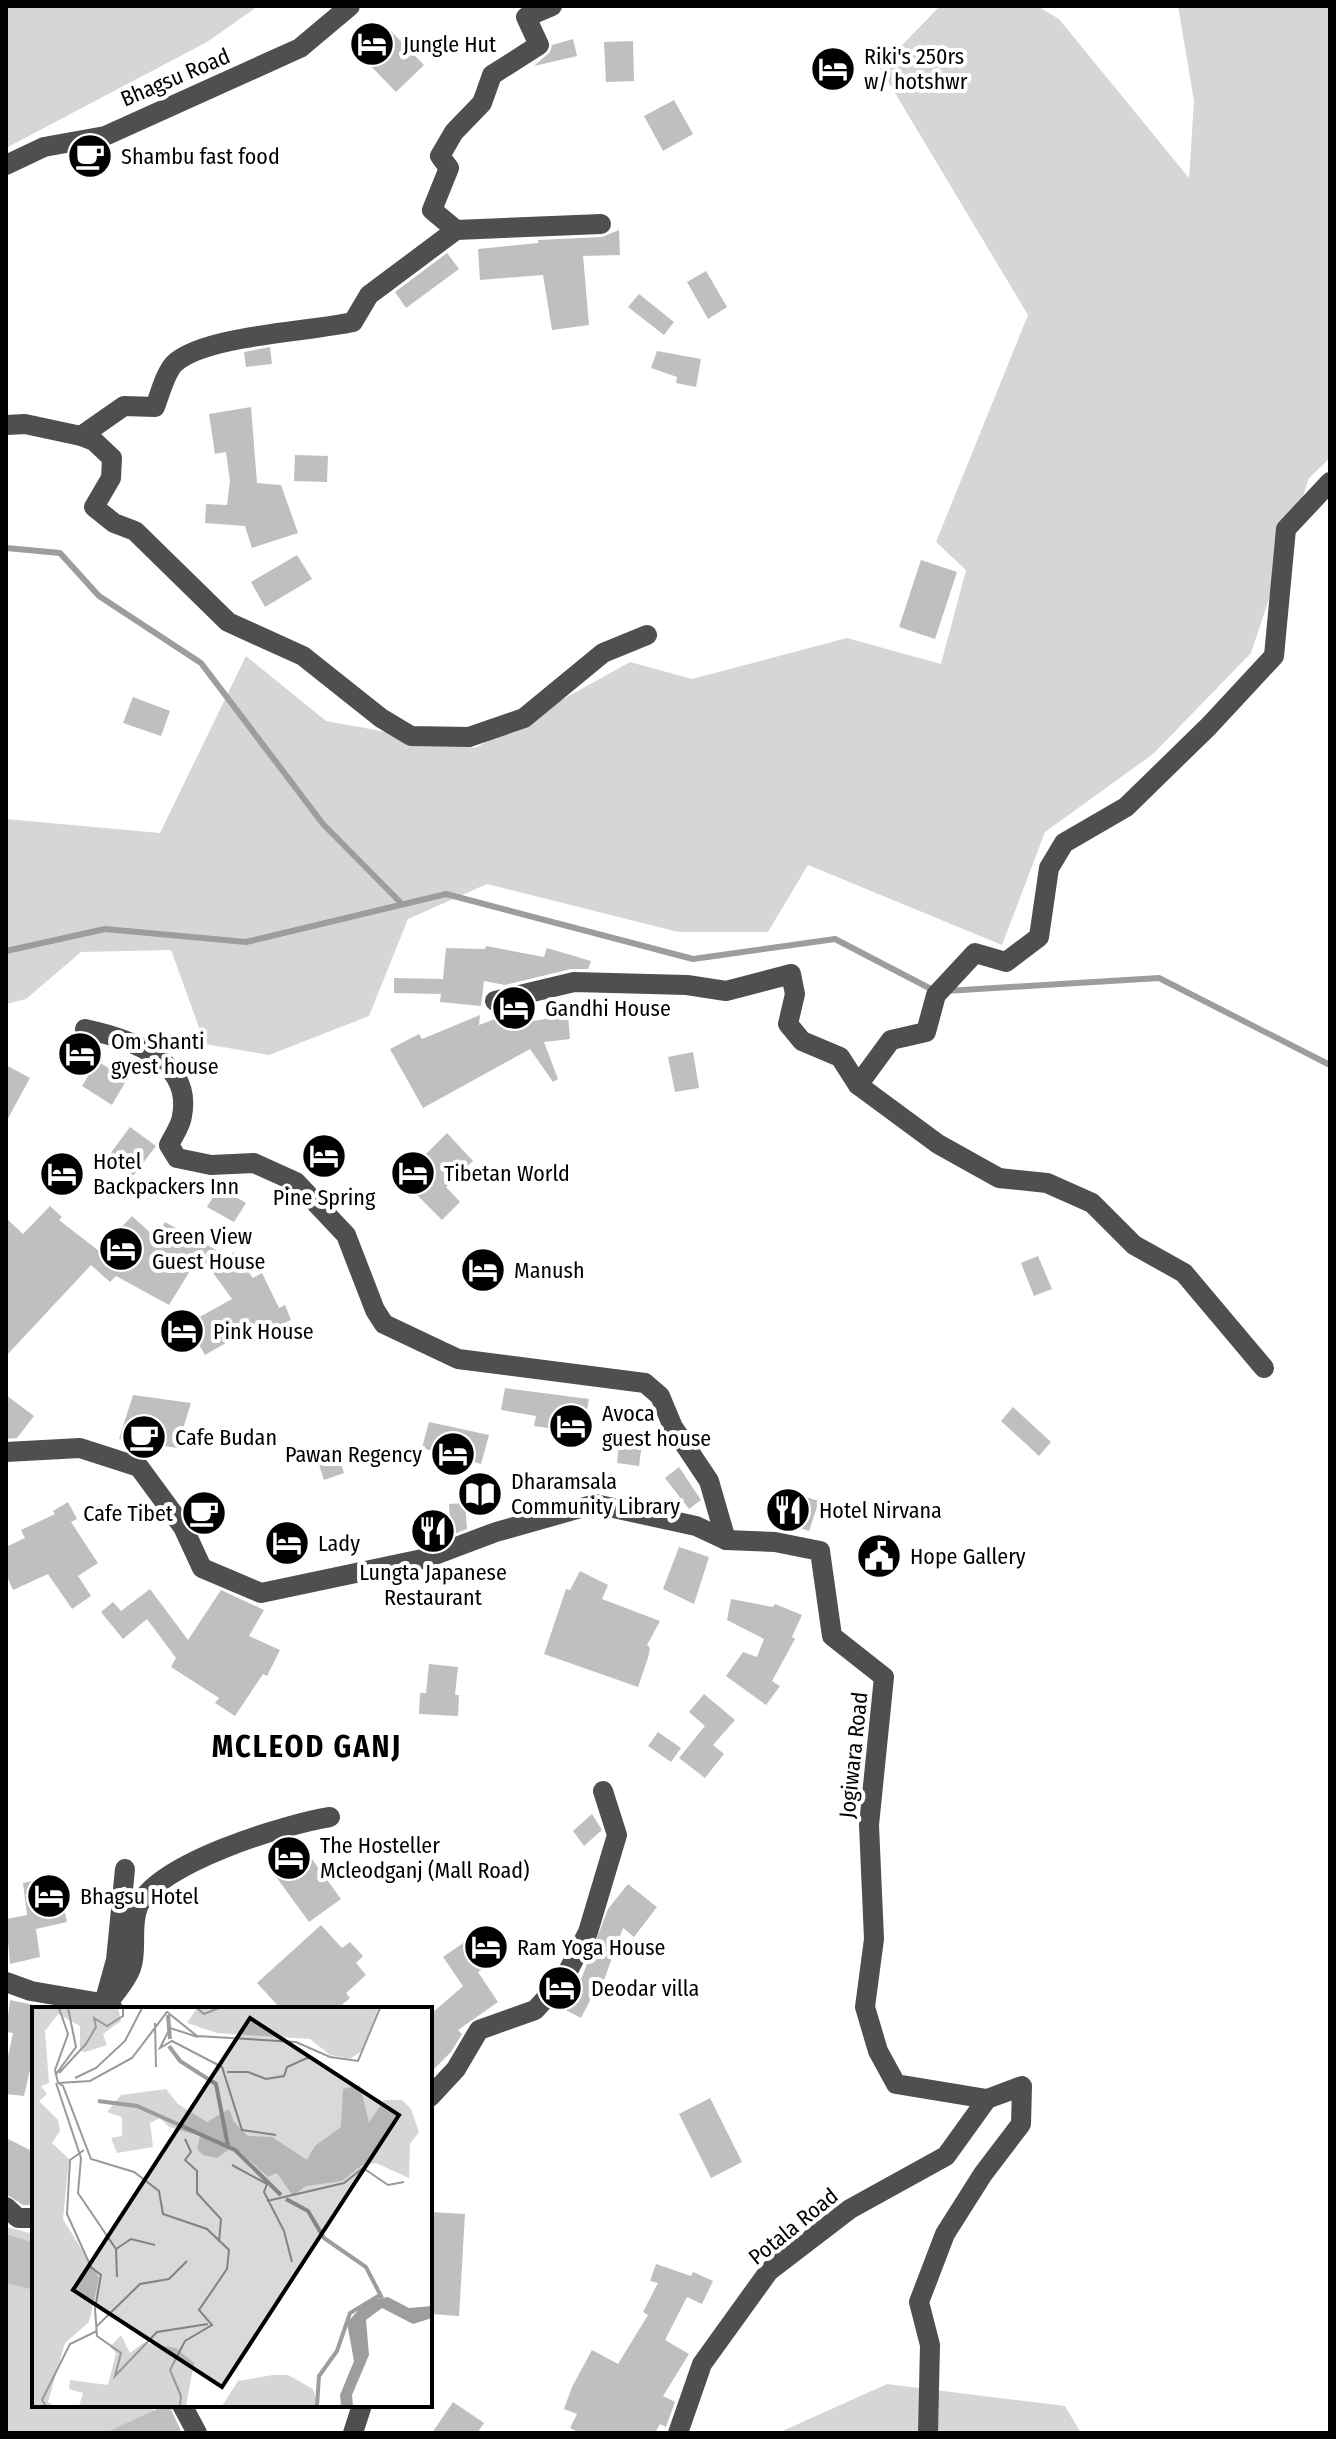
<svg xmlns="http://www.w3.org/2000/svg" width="1336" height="2439" viewBox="0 0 1336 2439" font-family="'Fira Sans Condensed',sans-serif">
	<rect width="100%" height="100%" fill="#fff"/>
	<g fill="#d6d6d6">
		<polygon points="6,6 258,6 207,42 6,148"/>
		<polygon points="940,6 1037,6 1059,19 1189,178 1194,101 1178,6 1330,6 1330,458 1309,478 1251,653 1153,754 1045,832 1002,945 808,865 768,932 678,932 487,884 408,919 369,1016 269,1055 205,1044 171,950 81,952 26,999 6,1004 6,819 160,833 246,656 326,721 475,748 630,662 692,679 847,638 941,664 966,570 936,542 1028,315 880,68"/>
		<polygon points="6,2227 34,2234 34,2405 151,2405 165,2433 6,2433"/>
		<polygon points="887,2384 1065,2406 1081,2433 778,2433"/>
	</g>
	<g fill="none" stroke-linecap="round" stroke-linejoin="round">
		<g stroke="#9d9d9d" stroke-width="6">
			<polyline points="6,548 60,553 99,596 201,663 323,824 402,904"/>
			<polyline points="6,951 105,929 246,942 446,894 693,959 835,939 935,991"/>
			<polyline points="946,991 1159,978 1330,1065"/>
		</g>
	</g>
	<g fill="#bfbfbf">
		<polygon points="390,30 424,65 396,92 362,57"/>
		<polygon points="573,39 577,56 534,66 550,52 552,45"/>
		<polygon points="633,41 634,81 606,82 604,42"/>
		<polygon points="674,100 693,134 663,151 644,116"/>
		<polygon points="619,230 620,255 583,256 589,325 552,330 543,275 480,280 478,249 538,243 538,240 602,237"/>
		<polygon points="447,253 459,269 406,308 395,292"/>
		<polygon points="706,271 727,307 708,319 687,282"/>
		<polygon points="639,294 674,322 664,335 628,307"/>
		<polygon points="270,347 272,364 246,367 244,352"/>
		<polygon points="657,351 701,359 696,387 676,383 677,377 651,368"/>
		<polygon points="251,407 257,483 281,485 298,533 252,548 245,526 205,523 206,504 227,505 230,481 226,452 215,454 209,414"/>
		<polygon points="295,455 328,456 327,482 294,481"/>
		<polygon points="297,555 312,579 265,607 251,582"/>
		<polygon points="921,560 957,572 935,639 899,627"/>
		<polygon points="133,697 170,711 161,736 123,723"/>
		<polygon points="486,946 544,957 547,948 591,961 588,969 571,969 505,985 484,981 481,1006 440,1002 441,994 394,993 394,978 443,979 446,948 485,949"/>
		<polygon points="511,1013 516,1024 568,1015 570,1039 544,1042 558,1079 553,1082 530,1049 423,1108 390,1049 419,1034 422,1039 480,1015 479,1025"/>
		<polygon points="693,1052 699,1088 675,1092 668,1057"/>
		<polygon points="97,1061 127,1079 112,1105 82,1086"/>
		<polygon points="6,1065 30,1078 6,1122"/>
		<polygon points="130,1127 156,1146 133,1176 107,1158"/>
		<polygon points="447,1133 473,1161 446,1187 460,1202 442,1220 401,1179"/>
		<polygon points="219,1187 246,1203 234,1222 207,1207"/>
		<polygon points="50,1206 62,1217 59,1220 99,1251 132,1216 156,1238 165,1222 227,1256 234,1252 253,1278 262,1273 279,1308 285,1305 291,1320 263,1332 259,1324 205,1355 187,1324 232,1299 200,1255 169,1305 116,1276 110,1282 91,1265 6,1356 6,1218 23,1234"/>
		<polygon points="1038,1256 1052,1289 1034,1296 1021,1263"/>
		<polygon points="505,1388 589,1399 583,1433 534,1426 536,1416 501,1410"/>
		<polygon points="6,1395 34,1416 17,1438 6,1439"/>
		<polygon points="133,1395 191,1403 177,1448 119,1439"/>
		<polygon points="1013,1407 1051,1442 1039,1456 1001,1421"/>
		<polygon points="429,1422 489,1435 481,1464 422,1448"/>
		<polygon points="619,1442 642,1444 639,1466 617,1463"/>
		<polygon points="336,1449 344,1473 324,1480 316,1456"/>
		<polygon points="679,1467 701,1500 689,1509 665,1478"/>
		<polygon points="779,1489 819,1501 809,1531 771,1518"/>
		<polygon points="68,1502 77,1519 71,1522 98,1563 78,1576 91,1596 72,1609 48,1574 13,1590 6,1574 6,1547 25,1538 21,1530 55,1514 53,1511"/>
		<polygon points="465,1503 467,1529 451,1535 449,1504"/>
		<polygon points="679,1547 709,1557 694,1604 663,1589"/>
		<polygon points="580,1571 608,1585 602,1599 660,1621 647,1645 650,1648 648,1658 638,1687 544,1654 566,1589 570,1590"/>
		<polygon points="150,1589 188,1640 221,1590 264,1610 249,1636 280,1650 267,1676 263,1674 235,1716 215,1703 219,1698 171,1667 176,1658 147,1619 123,1639 101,1612 113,1602 121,1611"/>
		<polygon points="731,1599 773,1607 775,1604 802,1615 792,1637 795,1639 772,1681 780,1686 766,1705 726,1676 743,1652 757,1657 764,1639 727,1620"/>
		<polygon points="429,1664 458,1667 455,1695 459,1695 458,1716 419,1714 420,1693 426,1693"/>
		<polygon points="704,1694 735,1720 713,1745 724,1754 705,1778 679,1758 705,1726 689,1712"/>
		<polygon points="658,1732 681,1748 671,1762 648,1746"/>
		<polygon points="592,1814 602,1830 584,1846 573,1831"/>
		<polygon points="298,1840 341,1899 309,1922 266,1863"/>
		<polygon points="57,1876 67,1922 36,1929 40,1957 10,1964 6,1919 27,1915 23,1883"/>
		<polygon points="628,1884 657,1907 634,1937 623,1928 604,1980 601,1979 581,2018 560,2007 582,1977 608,1909"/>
		<polygon points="321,1925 342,1948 350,1942 363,1956 356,1963 366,1975 346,1993 350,1998 337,2009 281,2009 257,1983"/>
		<polygon points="482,1930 500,1957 478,1972 498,2002 458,2030 462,2034 451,2052 430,2073 430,2015 463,1986 443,1957"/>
		<polygon points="10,2000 34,2005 34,2070 30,2070 24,2096 6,2094 6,2066 13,2033 6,2032"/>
		<polygon points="710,2098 742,2162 711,2178 679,2114"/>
		<polygon points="6,2138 34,2152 34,2205 23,2205 6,2194"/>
		<polygon points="430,2212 465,2214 459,2316 430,2314"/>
		<polygon points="6,2234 34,2243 34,2290 6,2283"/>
		<polygon points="656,2264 691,2276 693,2272 713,2281 702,2304 687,2297 665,2340 689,2354 663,2396 675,2402 666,2427 660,2424 655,2433 580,2433 570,2428 577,2414 564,2409 572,2387 592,2350 618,2364 648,2315 643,2312 658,2283 650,2281"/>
		<polygon points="453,2402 484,2423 477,2433 432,2433"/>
		<polygon points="169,2405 182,2433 105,2433 166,2405"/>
	</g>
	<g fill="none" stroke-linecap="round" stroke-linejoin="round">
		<g stroke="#4f4f4f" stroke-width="20">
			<polyline points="6,165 44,147 105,136 300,48 350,6"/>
			<polyline points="456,230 601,224"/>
			<polyline points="6,425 25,424 81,436 94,441 112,458 111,478 94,507 114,523 135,531 228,622 303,656 381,718 411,736 469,737 524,718 603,653 647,635"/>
			<path d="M81,436L124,406L155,407C160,394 166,370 176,362C208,335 308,332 353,322L369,295L456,230L432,210L449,168L440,156L454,132L482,103L492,75L539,45L526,17L552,6"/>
			<polyline points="495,1001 574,982 687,985 726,991 791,974 795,994 788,1024 802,1041 840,1057 858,1085 938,1144 999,1178 1047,1183 1092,1203 1134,1245 1184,1273 1264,1368"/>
			<path d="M85,1029C127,1038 193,1059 182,1116C181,1126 173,1136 169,1145L177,1158L211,1165L254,1163L296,1182L346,1235L375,1310L384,1324L458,1359L645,1383L660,1396L673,1427L709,1481L726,1540"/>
			<polyline points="858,1085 891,1040 926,1032 936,995 975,953 1006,962 1039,937 1049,868 1064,843 1126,807 1209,726 1274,656 1286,529 1330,482"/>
			<polyline points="6,1452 80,1448 139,1467 183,1527 202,1568 261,1593 427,1558 496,1532 595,1504 696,1526 726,1540 775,1542 820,1551 832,1636 884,1677 869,1825 874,1939 865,2007 878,2051 896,2084 987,2099 1022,2086 1021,2124 983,2174 945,2234 919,2302 930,2345 928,2433"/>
			<polyline points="6,1982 31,1991 107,2004 113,2009"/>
			<polyline points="106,1996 116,1960 125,1869"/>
			<path d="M107,2004C115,1993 127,1980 131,1968C138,1949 130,1927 138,1907C156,1863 286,1824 330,1817"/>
			<polyline points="430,2097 456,2069 479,2030 535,2010 564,1979 588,1932 617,1835 603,1791"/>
			<polyline points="6,2207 18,2218 34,2218"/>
			<polyline points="182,2405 197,2433"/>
			<polyline points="353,2433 362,2405"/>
			<polyline points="678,2433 702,2364 769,2271 850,2209 946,2156 987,2099"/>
		</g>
	</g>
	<defs>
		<g id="hotel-disc" transform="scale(2.3)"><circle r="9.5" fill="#000" stroke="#fff"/><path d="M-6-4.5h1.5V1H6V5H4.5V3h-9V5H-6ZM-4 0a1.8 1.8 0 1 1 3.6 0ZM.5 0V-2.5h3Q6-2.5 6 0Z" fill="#fff"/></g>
		<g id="cafe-disc" transform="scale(2.3)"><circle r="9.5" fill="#000" stroke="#fff"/><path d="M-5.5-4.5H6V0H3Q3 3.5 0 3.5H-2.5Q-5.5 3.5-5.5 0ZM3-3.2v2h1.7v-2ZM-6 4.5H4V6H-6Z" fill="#fff"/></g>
		<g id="library-disc" transform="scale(2.3)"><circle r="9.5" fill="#000" stroke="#fff"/><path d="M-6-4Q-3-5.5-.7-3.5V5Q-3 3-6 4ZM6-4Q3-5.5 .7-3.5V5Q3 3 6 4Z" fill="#fff"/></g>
		<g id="restaurant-disc" transform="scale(2.3)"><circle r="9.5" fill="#000" stroke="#fff"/><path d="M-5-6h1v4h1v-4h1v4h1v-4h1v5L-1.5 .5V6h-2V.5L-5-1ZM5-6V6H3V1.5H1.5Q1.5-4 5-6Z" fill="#fff"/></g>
		<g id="civic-disc" transform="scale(2.3)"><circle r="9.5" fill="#000" stroke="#fff"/><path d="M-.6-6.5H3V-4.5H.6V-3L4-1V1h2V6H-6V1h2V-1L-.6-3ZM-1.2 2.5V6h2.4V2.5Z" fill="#fff"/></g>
	</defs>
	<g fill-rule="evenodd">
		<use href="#hotel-disc" x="372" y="44"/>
		<use href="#hotel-disc" x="833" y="69"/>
		<use href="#cafe-disc" x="90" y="156"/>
		<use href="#hotel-disc" x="514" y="1008"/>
		<use href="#hotel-disc" x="80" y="1054"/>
		<use href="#hotel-disc" x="324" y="1156"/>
		<use href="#hotel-disc" x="413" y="1173"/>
		<use href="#hotel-disc" x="62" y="1174"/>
		<use href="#hotel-disc" x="121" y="1249"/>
		<use href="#hotel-disc" x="483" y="1270"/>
		<use href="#hotel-disc" x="182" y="1331"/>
		<use href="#hotel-disc" x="571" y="1426"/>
		<use href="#cafe-disc" x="144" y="1437"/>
		<use href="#hotel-disc" x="453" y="1454"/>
		<use href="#library-disc" x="480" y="1494"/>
		<use href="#restaurant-disc" x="788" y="1510"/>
		<use href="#cafe-disc" x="204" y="1513"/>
		<use href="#restaurant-disc" x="433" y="1531"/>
		<use href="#hotel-disc" x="287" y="1543"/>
		<use href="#civic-disc" x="879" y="1556"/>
		<use href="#hotel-disc" x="289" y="1858"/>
		<use href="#hotel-disc" x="49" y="1896"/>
		<use href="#hotel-disc" x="486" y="1947"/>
		<use href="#hotel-disc" x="560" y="1988"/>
	</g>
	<g text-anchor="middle" stroke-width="8" stroke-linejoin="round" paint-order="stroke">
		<g font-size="22" fill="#000" stroke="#fff" text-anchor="start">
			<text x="403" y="52">Jungle Hut</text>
			<text x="864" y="64">Riki's 250rs<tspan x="864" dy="25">w/ hotshwr</tspan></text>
			<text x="121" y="164">Shambu fast food</text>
			<text x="545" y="1016">Gandhi House</text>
			<text x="111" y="1049">Om Shanti<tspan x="111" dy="25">gyest house</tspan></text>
			<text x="93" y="1169">Hotel<tspan x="93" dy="25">Backpackers Inn</tspan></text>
			<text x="444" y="1181">Tibetan World</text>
			<text x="324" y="1205" text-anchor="middle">Pine Spring</text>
			<text x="152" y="1244">Green View<tspan x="152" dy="25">Guest House</tspan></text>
			<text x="514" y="1278">Manush</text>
			<text x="213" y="1339">Pink House</text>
			<text x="602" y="1421">Avoca<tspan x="602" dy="25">guest house</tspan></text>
			<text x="175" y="1445">Cafe Budan</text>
			<text x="422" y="1462" text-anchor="end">Pawan Regency</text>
			<text x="511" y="1489">Dharamsala<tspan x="511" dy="25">Community Library</tspan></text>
			<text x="819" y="1518">Hotel Nirvana</text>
			<text x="173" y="1521" text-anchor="end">Cafe Tibet</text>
			<text x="318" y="1551">Lady</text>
			<text x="910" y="1564">Hope Gallery</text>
			<text x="433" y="1580" text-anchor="middle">Lungta Japanese<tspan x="433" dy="25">Restaurant</tspan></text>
			<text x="320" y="1853">The Hosteller<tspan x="320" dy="25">Mcleodganj (Mall Road)</tspan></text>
			<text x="80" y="1904">Bhagsu Hotel</text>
			<text x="517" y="1955">Ram Yoga House</text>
			<text x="591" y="1996">Deodar villa</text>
		</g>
		<g font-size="22" fill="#000" stroke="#fff">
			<text transform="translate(175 77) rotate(-23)" y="8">Bhagsu Road</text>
			<text transform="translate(853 1755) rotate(-84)" y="8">Jogiwara Road</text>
			<text transform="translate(793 2226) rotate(-39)" y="8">Potala Road</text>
		</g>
		<g font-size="30" font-weight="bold" letter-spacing="2" fill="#000" stroke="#fff">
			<text x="307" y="1757">MCLEOD GANJ</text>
		</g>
	</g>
	<g transform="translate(32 2007)">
		<rect width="400" height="400" fill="#fff"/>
		<path d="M0,1H86L89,14L71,27L75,38L53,45L48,44V19L26,7L13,24L17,76L9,79L15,87L7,94L26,113L28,124L20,136L37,152L31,212L67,271L57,315L33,336L16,395L22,399H0ZM165,1H346L331,43L318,52L298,48L278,32L185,26L155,16ZM328,78L337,116L352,93H370L379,102L387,125L378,137L377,171L344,156L329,159L310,174L274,179L261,189L245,166L236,170L208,145L196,143L185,151L171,148L165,142L168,129L137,120L128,111L118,116L121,140L85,146L79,131L90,129V110L75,105L89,88L134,82L146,97L175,115L197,102L202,115L216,129L240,130L275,153L283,139L309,120L311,82ZM89,328L98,346L111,336L144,341L162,356L154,399H47L51,386L37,382L38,373L76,378L84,346L78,340ZM241,368H256L281,382L286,399H190L206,374Z" fill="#d6d6d6"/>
		<path d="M356,290L377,301L400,299V311L381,317L350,301L334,313L337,348L320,388L321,399H309L308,388L322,354L315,316L334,294Z" fill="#9d9d9d"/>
		<path fill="none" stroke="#9d9d9d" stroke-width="4" d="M136,8L138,32M137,39L148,54L184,77L196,139M66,94L105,99L203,143L249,188M254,192L276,204L292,231L334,260L350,291M285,399L287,369L305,344L318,306L348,288"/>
		<path fill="none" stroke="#999" stroke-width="2" d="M165,1L172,7L187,1M123,16L124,60M166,30L138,21L128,41L140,34L190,60L210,123L244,128M195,65H216L234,72L252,69L255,60L275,51L284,52M27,66L54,37L64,20L62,11L75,19L91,9V1M24,67L44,40L36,1M43,71L64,61L93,34L110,1M24,76L49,151L46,186L84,242L85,270M26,76L31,79L59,152L102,165L127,184L131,207L175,222L197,243L195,262L167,303L180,318L153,334L138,363L149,389L148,399M26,76L58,74L100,51L135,5L165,29L264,35L298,50L326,54L348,1M26,76L23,63L36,27L27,1M153,132L159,145L153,153L165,164V186L189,212L187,235M52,143L38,153L35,207L59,260L69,268L63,302L65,329L89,346L83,369L125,325L176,317M200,158L235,177L232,185L252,224L260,255M235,194L312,176L331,161L356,178L372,175M84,242L99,232L123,238M65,319L108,277L137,272L155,254M14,399L10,393L38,337L65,324"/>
		<path fill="#000" fill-opacity="0.15" stroke="#000" stroke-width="4" d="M218,11L367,108L190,380L41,283Z"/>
		<rect width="400" height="400" fill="none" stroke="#000" stroke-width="4"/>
	</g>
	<rect width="1336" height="2439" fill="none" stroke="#000000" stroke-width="16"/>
</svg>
